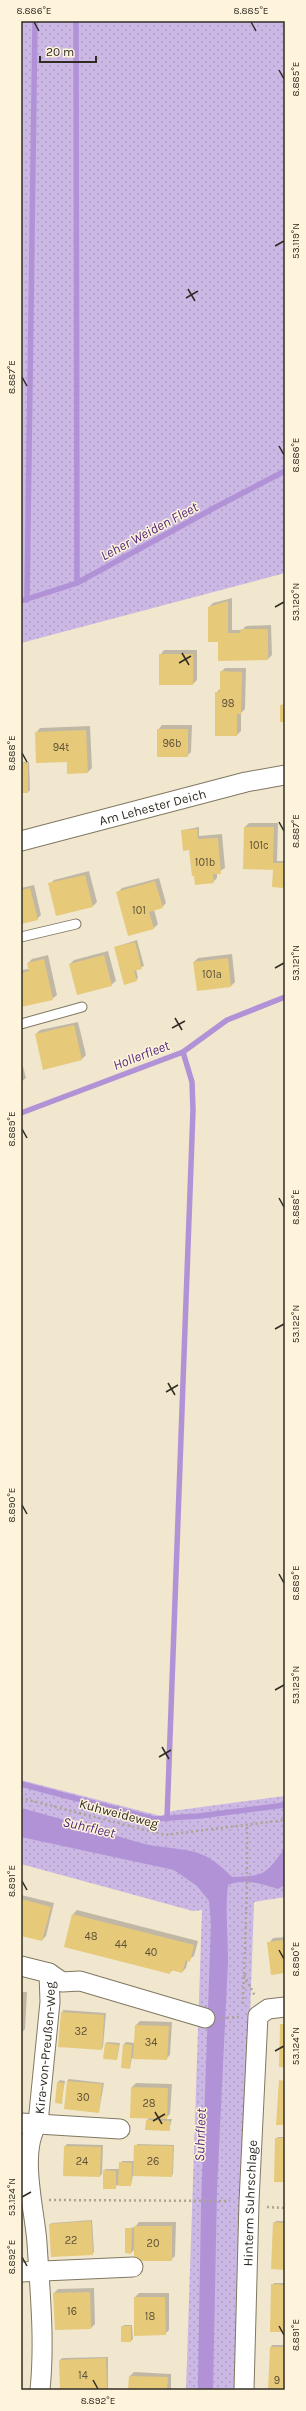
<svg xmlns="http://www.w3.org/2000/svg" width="306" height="2411" viewBox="0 0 306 2411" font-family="Karla,sans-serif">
	<defs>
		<pattern id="park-dots" width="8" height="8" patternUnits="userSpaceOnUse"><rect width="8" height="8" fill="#cbb8e4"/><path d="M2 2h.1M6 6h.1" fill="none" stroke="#af9ec3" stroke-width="1.8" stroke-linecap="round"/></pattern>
	</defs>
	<rect width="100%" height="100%" fill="#f0e7ce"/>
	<g fill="url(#park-dots)">
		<polygon points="21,21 285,21 285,573 21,643"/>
		<polygon points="21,1780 161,1816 172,1811 285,1796 285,1897 254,1902 237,2390 186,2390 202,1910 193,1911 21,1864"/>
	</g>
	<path fill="#b292d7" d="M21,1808C61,1818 101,1832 141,1843C181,1853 199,1842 232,1877C267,1876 265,1874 285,1848V1885L278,1889C261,1884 246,1878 228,1885C225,1911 228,1934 228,1961L217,2190L213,2390H198V2380L201,2207L211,1924L209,1901L197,1886L174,1870L21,1837Z"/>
	<g fill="#0003">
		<polygon points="232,598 232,630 242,630 246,626 271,625 272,655 268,659 219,641 209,607 213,603"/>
		<polygon points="164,650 197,650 197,680 193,684 160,655"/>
		<polygon points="225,668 246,668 245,709 241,713 241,731 237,735 216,693 221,688 221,672"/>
		<polygon points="285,691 285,721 281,706 285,702"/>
		<polygon points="162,725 192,725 191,752 187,756 158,730"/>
		<polygon points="90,726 92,768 88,772 68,761 36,733 40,728"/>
		<polygon points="21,762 29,762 30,790 28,792 21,792"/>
		<polygon points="249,823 278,823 277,861 285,861 284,885 282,887 274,869 244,868 245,827"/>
		<polygon points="199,827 199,836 222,834 225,868 217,873 217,878 213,882 190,848 183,830"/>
		<polygon points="89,871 97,902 93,906 50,884 54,880"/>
		<polygon points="159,878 166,903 162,907 154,910 158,924 154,928 118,892 122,888"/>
		<polygon points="34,885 41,915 37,919 21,923 21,888"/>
		<polygon points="137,940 144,966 136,969 138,978 136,980 115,947"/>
		<polygon points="108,951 116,981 111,985 70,964 74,960"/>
		<polygon points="232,954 235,982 231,986 198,990 194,962 198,958"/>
		<polygon points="48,955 57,995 52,999 21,1006 21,970 29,969 28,963 32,959"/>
		<polygon points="78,1022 86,1055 82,1059 36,1034 40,1030"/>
		<polygon points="21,1059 26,1078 21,1082"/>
		<polygon points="21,1895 54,1903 46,1936 42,1940 21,1935"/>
		<polygon points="77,1910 198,1941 194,1956 188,1960 186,1968 182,1972 173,1970 169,1973 73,1914"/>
		<polygon points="285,1937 285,1972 269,1943 273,1938"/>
		<polygon points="21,1992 27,1992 25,2029 21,2034"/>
		<polygon points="63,2010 106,2013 103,2047 101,2049 59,2046"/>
		<polygon points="140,2021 172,2022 170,2055 166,2059 132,2058 130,2068 124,2044 126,2042 135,2043 136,2025"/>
		<polygon points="107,2042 120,2043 117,2059 106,2044"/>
		<polygon points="69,2079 104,2083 99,2111 67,2081"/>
		<polygon points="60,2080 65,2081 61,2103 58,2082"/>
		<polygon points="136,2083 172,2084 170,2114 165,2119 172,2119 169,2130 147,2120 150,2117 132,2087"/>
		<polygon points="278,2137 285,2137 285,2181 276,2139"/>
		<polygon points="67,2144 103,2145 102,2174 100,2176 64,2175 65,2146"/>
		<polygon points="137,2144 174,2145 173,2174 171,2176 133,2175 131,2185 117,2185 115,2188 104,2170 106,2169 120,2169 122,2161 135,2161"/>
		<polygon points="92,2220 94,2252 92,2254 50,2225 52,2223"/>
		<polygon points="276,2221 285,2221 285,2269 274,2223"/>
		<polygon points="139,2222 176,2222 175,2256 171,2260 135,2249 131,2253 126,2229 135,2227"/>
		<polygon points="274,2283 285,2283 285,2331 272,2285"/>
		<polygon points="94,2288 95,2324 91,2328 54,2293 58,2289"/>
		<polygon points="139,2293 169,2293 169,2330 165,2334 135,2297"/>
		<polygon points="124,2325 132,2325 133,2339 131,2341 122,2327"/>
		<polygon points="272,2345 285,2345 285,2390 269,2390 271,2347"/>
		<polygon points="108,2357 108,2388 106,2390 61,2390 60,2360 62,2358"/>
		<polygon points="134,2372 171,2374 171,2390 129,2390 130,2376"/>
	</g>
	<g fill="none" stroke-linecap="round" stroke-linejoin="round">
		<g stroke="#b292d7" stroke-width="5.5">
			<polyline points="76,21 77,583"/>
			<polyline points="27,600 35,21"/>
			<polyline points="21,601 77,583 214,508 285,471"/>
			<polyline points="21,1113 183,1052 227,1020 285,997"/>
			<polyline points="21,1784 154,1819 199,1816 285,1805"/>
			<polyline points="167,1819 193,1110 192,1082 183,1052"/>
		</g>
	</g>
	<g fill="#e7c97a">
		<polygon points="228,601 228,633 240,633 241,629 268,629 268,660 218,661 218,642 208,642 208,607"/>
		<rect x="159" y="654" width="34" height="31"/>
		<polygon points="220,671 242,672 241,714 237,714 237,736 215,736 215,692 220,692"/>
		<rect x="280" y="705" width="5" height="17"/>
		<rect x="157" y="729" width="31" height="28"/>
		<polygon points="86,730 88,773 67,774 67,762 36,763 35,732"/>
		<rect x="21" y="763" width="7" height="30"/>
		<polygon points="244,827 274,827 273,863 284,863 283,888 272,887 273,870 243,869"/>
		<polygon points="197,829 198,839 218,838 221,874 213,874 214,883 195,885 194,876 192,876 189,850 183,851 181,830"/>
		<polygon points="85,875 93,907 56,916 48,883"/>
		<polygon points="155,881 163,908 149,912 154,929 128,936 116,892"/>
		<polygon points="30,888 38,920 21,924 21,890"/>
		<polygon points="135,942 142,969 134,971 137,981 124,985 114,947"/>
		<polygon points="104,955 112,986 77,995 69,964"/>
		<polygon points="228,958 231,987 197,991 193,962"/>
		<polygon points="44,959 53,1000 21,1007 21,973 29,971 27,963"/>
		<polygon points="74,1025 82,1060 43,1070 35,1034"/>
		<polygon points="21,1899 51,1907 42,1941 21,1936"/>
		<polygon points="72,1914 194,1945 190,1962 186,1960 182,1973 171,1970 170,1974 64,1947"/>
		<polygon points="285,1940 285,1973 271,1975 267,1942"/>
		<polygon points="21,1995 23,1995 22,2021 21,2021"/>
		<polygon points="61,2012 104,2015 102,2050 58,2047"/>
		<polygon points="280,2024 285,2024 285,2067 279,2067"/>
		<polygon points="135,2025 169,2026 167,2060 133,2059"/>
		<polygon points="105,2043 119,2045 117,2060 103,2059"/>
		<polygon points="123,2044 132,2045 130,2069 121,2068"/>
		<polygon points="279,2080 285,2081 285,2125 276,2125"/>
		<polygon points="67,2081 102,2084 99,2113 64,2109"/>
		<polygon points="57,2082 64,2083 62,2104 55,2103"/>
		<polygon points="131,2087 168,2088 167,2119 130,2118"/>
		<polygon points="146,2120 170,2121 170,2131 145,2130"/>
		<polygon points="275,2138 285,2138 285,2182 274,2182"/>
		<polygon points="134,2145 173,2146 172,2177 133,2176"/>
		<polygon points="64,2146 101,2147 100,2177 63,2176"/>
		<polygon points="119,2162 132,2163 131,2186 118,2186"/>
		<polygon points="103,2170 116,2171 116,2189 103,2189"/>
		<polygon points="91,2221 93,2255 51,2257 49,2224"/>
		<polygon points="273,2222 285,2223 285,2270 271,2269"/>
		<rect x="134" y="2226" width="38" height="35"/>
		<polygon points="125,2228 132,2228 131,2254 125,2253"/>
		<polygon points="271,2284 285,2285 285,2332 270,2332"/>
		<polygon points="90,2292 91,2329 55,2330 53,2293"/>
		<polygon points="134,2297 165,2297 166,2335 134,2336"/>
		<rect x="121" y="2326" width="10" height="16"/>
		<polygon points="270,2347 285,2347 285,2390 268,2390"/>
		<polygon points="106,2358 107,2390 60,2390 59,2360"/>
		<polygon points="129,2376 168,2377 167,2390 128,2390"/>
	</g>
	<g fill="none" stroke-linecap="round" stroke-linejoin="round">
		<g stroke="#807861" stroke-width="11">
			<g id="lane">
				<polyline points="21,937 76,924"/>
				<polyline points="21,1024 82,1007"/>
			</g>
		</g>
		<g stroke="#807861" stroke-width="21">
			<g id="street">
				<path id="s1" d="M21,841L246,782L285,775"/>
				<polyline points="21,1966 49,1973 62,1982 80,1981 205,2018"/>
				<polyline points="21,2123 120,2129"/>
				<polyline points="21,2272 133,2267"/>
				<path id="s2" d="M40,2390C45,2341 40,2292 37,2243C35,2211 18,2151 38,2123L50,2002L49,1973"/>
				<path id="s3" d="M244,2390L249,2202L258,2016L268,2009L285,2007"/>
			</g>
		</g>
		<g stroke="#aca592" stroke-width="2.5" stroke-dasharray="2 3" stroke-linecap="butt">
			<polyline points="21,1798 165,1835 285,1820"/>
			<polyline points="244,1975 255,1996"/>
			<polyline points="243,2004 247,1888 247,1825"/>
			<polyline points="222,2018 239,2017"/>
			<polyline points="49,2200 230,2201"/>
			<polyline points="267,2207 285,2208"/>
		</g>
		<use href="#lane" stroke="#fff" stroke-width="9"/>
		<use href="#street" stroke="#fff" stroke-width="19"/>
	</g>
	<path fill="none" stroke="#302c23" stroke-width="1.5" d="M34,22L39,31M251,22L256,31M279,70L284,79M275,246L284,241M188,289L195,301M186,298L198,291M22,377L27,386M279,446L284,455M275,607L284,602M182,653L189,665M179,663L191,656M22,753L27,762M279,822L284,831M275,968L284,963M175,1018L182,1030M172,1028L185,1021M22,1129L27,1138M279,1198L284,1207M275,1329L284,1324M168,1383L175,1395M166,1392L178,1385M22,1505L27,1514M279,1574L284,1583M275,1690L284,1685M162,1747L169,1759M159,1757L171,1750M22,1881L27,1890M279,1950L284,1959M275,2051L284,2046M155,2112L162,2124M153,2121L165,2114M22,2197L31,2192M22,2257L27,2266M279,2326L284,2335M93,2380L98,2389"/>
	<g text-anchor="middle" stroke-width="3" stroke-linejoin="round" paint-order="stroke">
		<g font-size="11" fill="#5e5339">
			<text x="228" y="707">98</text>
			<text x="172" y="747">96b</text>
			<text x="61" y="751">94t</text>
			<text x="259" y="849">101c</text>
			<text x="205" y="866">101b</text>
			<text x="139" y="914">101</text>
			<text x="212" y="978">101a</text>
			<text x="91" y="1940">48</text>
			<text x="121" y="1948">44</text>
			<text x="151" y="1956">40</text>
			<text x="81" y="2035">32</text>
			<text x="151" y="2046">34</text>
			<text x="83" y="2101">30</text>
			<text x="149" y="2107">28</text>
			<text x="82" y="2165">24</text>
			<text x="153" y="2165">26</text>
			<text x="71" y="2244">22</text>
			<text x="153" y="2247">20</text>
			<text x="72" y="2315">16</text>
			<text x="150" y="2320">18</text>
			<text x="83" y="2379">14</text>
			<text x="277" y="2384">9</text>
		</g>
		<g font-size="13" fill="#302c23" stroke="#fef4db">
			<text dy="5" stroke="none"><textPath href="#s1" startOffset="136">Am Lehester Deich</textPath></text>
			<text transform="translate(119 1813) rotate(15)" y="5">Kuhweideweg</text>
			<text dy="5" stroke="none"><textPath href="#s2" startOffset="345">Kira-von-Preußen-Weg</textPath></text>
			<text dy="5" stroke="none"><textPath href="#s3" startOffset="187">Hinterm Suhrschlage</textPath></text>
		</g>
		<g font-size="14" font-style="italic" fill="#552a7c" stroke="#fef4db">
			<text transform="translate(149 531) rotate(-28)" y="5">Leher Weiden Fleet</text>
			<text transform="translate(141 1055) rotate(-21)" y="5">Hollerfleet</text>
			<text transform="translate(89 1827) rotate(13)" y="5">Suhrfleet</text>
			<text transform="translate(200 2135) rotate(-88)" y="5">Suhrfleet</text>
		</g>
	</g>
	<rect width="306" height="2411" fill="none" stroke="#fef4db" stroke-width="44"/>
	<path d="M40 56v6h56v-6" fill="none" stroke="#302c23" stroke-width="2"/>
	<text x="46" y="56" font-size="12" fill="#302c23" stroke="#fef4db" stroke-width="3" paint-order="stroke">20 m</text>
	<rect x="22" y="22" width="262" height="2367" fill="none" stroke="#302c23" stroke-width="1.5"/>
	<g font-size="10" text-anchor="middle" fill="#302c23">
		<text x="34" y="14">8.886°E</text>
		<text x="251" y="14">8.885°E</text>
		<text transform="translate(295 79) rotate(-90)" y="4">8.885°E</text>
		<text transform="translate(295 241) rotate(-90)" y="4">53.119°N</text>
		<text transform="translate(11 377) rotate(-90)" y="4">8.887°E</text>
		<text transform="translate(295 455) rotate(-90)" y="4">8.886°E</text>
		<text transform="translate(295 602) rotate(-90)" y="4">53.120°N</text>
		<text transform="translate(11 753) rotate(-90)" y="4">8.888°E</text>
		<text transform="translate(295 831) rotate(-90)" y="4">8.887°E</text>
		<text transform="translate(295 963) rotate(-90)" y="4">53.121°N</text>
		<text transform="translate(11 1129) rotate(-90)" y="4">8.889°E</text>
		<text transform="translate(295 1207) rotate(-90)" y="4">8.888°E</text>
		<text transform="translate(295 1324) rotate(-90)" y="4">53.122°N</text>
		<text transform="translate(11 1505) rotate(-90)" y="4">8.890°E</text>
		<text transform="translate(295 1583) rotate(-90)" y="4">8.889°E</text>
		<text transform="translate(295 1685) rotate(-90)" y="4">53.123°N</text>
		<text transform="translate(11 1881) rotate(-90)" y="4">8.891°E</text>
		<text transform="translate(295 1959) rotate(-90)" y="4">8.890°E</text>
		<text transform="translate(295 2046) rotate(-90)" y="4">53.124°N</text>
		<text transform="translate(11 2197) rotate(-90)" y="4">53.124°N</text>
		<text transform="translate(11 2257) rotate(-90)" y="4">8.892°E</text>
		<text transform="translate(295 2335) rotate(-90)" y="4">8.891°E</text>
		<text x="98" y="2404">8.892°E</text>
	</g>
</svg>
